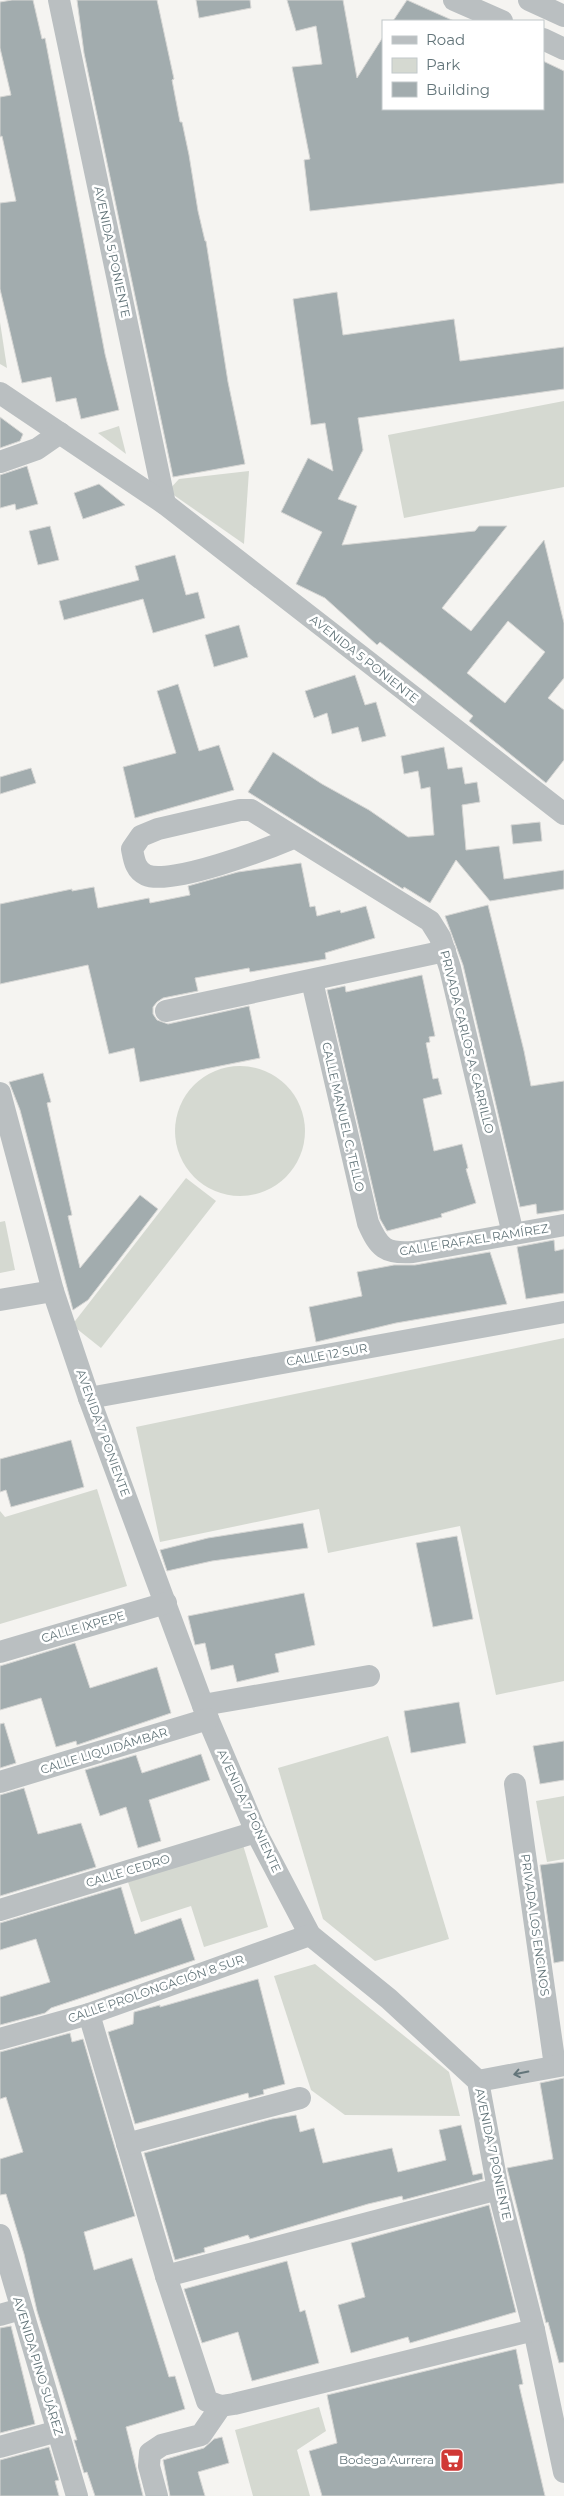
<svg xmlns="http://www.w3.org/2000/svg" width="564" height="2496" viewBox="0 0 564 2496" font-family="Montserrat,sans-serif">
	<rect width="100%" height="100%" fill="#f5f4f1"/>
	<g fill="#d5d9d1">
		<polygon points="0,322 7,368 0,364"/>
		<polygon points="564,401 564,487 404,518 388,435"/>
		<polygon points="119,426 126,454 98,433"/>
		<polygon points="249,471 244,544 168,491 179,479"/>
		<circle cx="240" cy="1131" r="65"/>
		<polygon points="186,1178 216,1201 101,1348 72,1325"/>
		<polygon points="5,1221 15,1270 0,1273 0,1222"/>
		<polygon points="564,1338 564,1681 496,1695 460,1526 328,1553 319,1509 160,1542 136,1427"/>
		<polygon points="97,1489 127,1586 0,1624 0,1511 5,1517"/>
		<polygon points="388,1736 449,1939 375,1961 323,1919 278,1768"/>
		<polygon points="564,1796 564,1859 547,1862 536,1801"/>
		<polygon points="243,1845 268,1927 204,1947 191,1906 141,1922 128,1882"/>
		<polygon points="315,1964 449,2072 460,2116 345,2115 311,2090 274,1976"/>
		<polygon points="319,2407 326,2431 297,2450 310,2496 253,2496 235,2430"/>
	</g>
	<g fill="#a2acae" stroke="#d6d6d4" fill-rule="evenodd">
		<polygon points="12,0 33,0 42,39 45,38 105,354 119,410 81,419 76,398 56,402 51,377 22,383 0,289 0,203 16,201 2,136 0,137 0,97 11,95 0,48 0,2"/>
		<polygon points="77,0 157,0 174,79 172,80 180,122 182,122 189,155 198,211 205,241 206,241 228,382 245,464 173,477 84,53"/>
		<polygon points="196,0 250,0 251,8 199,18"/>
		<polygon points="287,0 343,0 357,78 383,37 383,109 543,109 543,61 564,71 564,183 310,211 304,160 310,159 292,67 322,64 316,26 296,31"/>
		<polygon points="407,0 454,21 393,21"/>
		<path d="M337,292L343,335L454,319L460,361L564,347V389L358,418L363,450L338,499L357,506L342,545L475,531L479,526H507L442,608L471,631L544,540L564,623V678L548,698L564,710V760L546,783L469,721L473,716L427,679L380,642L377,645L325,598L296,584L322,532L281,512L308,458L333,471L325,423L311,425L293,299ZM508,621L545,652L505,703L467,673Z"/>
		<polygon points="0,417 23,434 20,441 0,448"/>
		<polygon points="27,466 38,504 16,510 15,504 0,508 0,475"/>
		<polygon points="99,484 125,505 83,519 74,493"/>
		<polygon points="50,526 59,560 38,565 29,531"/>
		<polygon points="175,555 186,595 198,592 205,618 153,633 143,599 64,620 59,601 139,580 135,566"/>
		<polygon points="239,625 248,657 214,667 205,635"/>
		<polygon points="355,675 365,705 376,702 386,736 362,742 358,727 332,734 327,713 314,718 305,691"/>
		<polygon points="178,684 199,751 219,745 234,790 135,818 123,767 176,753 157,691"/>
		<polygon points="444,747 448,769 462,767 465,784 477,782 480,802 462,805 466,850 499,846 504,879 564,870 564,889 490,901 456,860 430,903 404,887 403,889 248,792 273,752 322,784 369,810 408,837 434,835 430,787 421,789 418,771 404,774 401,756"/>
		<polygon points="31,768 36,783 0,794 0,777"/>
		<polygon points="540,822 542,841 513,844 511,825"/>
		<polygon points="301,863 310,907 315,906 317,916 340,910 341,913 366,906 375,938 325,953 326,959 250,972 249,968 195,978 198,991 163,998 157,1002 153,1007 153,1014 157,1020 168,1024 249,1006 260,1058 140,1082 134,1048 109,1054 88,965 0,984 0,904 72,889 72,891 94,887 98,908 149,898 150,903 190,895 188,886 238,872"/>
		<polygon points="488,905 524,1051 531,1086 564,1081 564,1210 559,1211 537,1214 536,1204 520,1207 463,965 445,916"/>
		<polygon points="422,975 435,1036 429,1037 430,1042 426,1043 433,1079 438,1078 442,1094 423,1099 434,1151 462,1144 468,1168 466,1169 476,1203 441,1214 442,1217 387,1231 380,1219 327,990 345,986 346,992"/>
		<polygon points="43,1073 51,1102 47,1103 72,1215 68,1216 80,1268 140,1195 158,1209 88,1300 73,1310 20,1110 9,1082"/>
		<polygon points="554,1240 555,1251 564,1249 564,1293 526,1299 517,1247"/>
		<polygon points="490,1252 507,1304 396,1323 316,1342 309,1307 362,1296 357,1272 394,1265 415,1265"/>
		<polygon points="71,1440 84,1487 11,1507 6,1490 0,1492 0,1459"/>
		<polygon points="303,1523 308,1548 212,1561 167,1571 160,1550 208,1538"/>
		<polygon points="457,1536 473,1619 433,1627 416,1543"/>
		<polygon points="304,1593 315,1645 275,1654 279,1672 237,1682 233,1665 211,1670 205,1643 195,1645 188,1616"/>
		<polygon points="75,1643 90,1688 157,1667 171,1713 77,1745 76,1741 56,1747 41,1698 0,1710 0,1666"/>
		<polygon points="459,1702 466,1743 411,1753 404,1711"/>
		<polygon points="4,1723 16,1763 0,1768 0,1724"/>
		<polygon points="564,1741 564,1780 540,1784 533,1746"/>
		<polygon points="201,1754 210,1780 149,1800 161,1841 138,1848 126,1807 100,1816 85,1770 136,1755 142,1773"/>
		<polygon points="24,1788 38,1834 81,1823 96,1867 0,1896 0,1795"/>
		<polygon points="564,1862 564,1961 554,1963 540,1865"/>
		<polygon points="121,1887 135,1934 181,1918 195,1960 51,2008 45,2013 0,2025 0,1997 50,1982 36,1939 0,1950 0,1923"/>
		<polygon points="258,1979 285,2084 263,2090 264,2094 249,2098 248,2093 135,2124 108,2032 133,2024 134,2012 160,2005 160,2007"/>
		<polygon points="70,2033 72,2042 83,2039 135,2216 84,2232 94,2270 132,2258 169,2377 175,2376 185,2409 126,2427 143,2496 95,2496 87,2472 84,2473 74,2440 77,2440 37,2311 24,2254 6,2194 0,2195 0,2159 23,2152 6,2097 0,2099 0,2052"/>
		<polygon points="564,2078 564,2362 559,2363 548,2322 546,2323 507,2168 553,2159 540,2083"/>
		<polygon points="296,2115 300,2132 314,2128 323,2163 392,2148 398,2172 446,2160 439,2130 461,2125 473,2175 482,2173 483,2179 403,2200 402,2196 368,2204 250,2239 248,2235 204,2248 205,2252 175,2260 144,2153 272,2119"/>
		<polygon points="489,2205 516,2312 410,2343 408,2337 351,2353 338,2305 365,2297 351,2243"/>
		<polygon points="287,2261 300,2312 305,2310 319,2363 252,2381 238,2332 202,2343 184,2289"/>
		<polygon points="11,2326 35,2424 0,2433 0,2328"/>
		<polygon points="516,2349 523,2384 519,2385 545,2496 322,2496 309,2451 337,2443 327,2395"/>
		<polygon points="222,2437 229,2463 198,2472 205,2496 170,2496 163,2460 204,2448 214,2439"/>
		<polygon points="49,2447 59,2480 55,2481 59,2496 0,2496 0,2460"/>
	</g>
	<g fill="none" stroke-linecap="round" stroke-linejoin="round">
		<g stroke="#babfc1" stroke-width="22">
			<polyline points="59,0 165,504"/>
			<polyline points="454,0 502,21"/>
			<polyline points="529,0 564,16"/>
			<polyline points="543,39 564,49"/>
			<polyline points="0,393 165,504 564,814"/>
			<polyline points="0,462 37,449 60,433"/>
			<path d="M293,838C267,849 170,886 146,875C135,870 134,859 132,849L141,836L158,829L240,810H251L430,921L440,937L450,968L513,1234"/>
			<path d="M312,981L368,1223C379,1248 385,1254 413,1252L564,1225"/>
			<polyline points="166,1011 445,951"/>
			<polyline points="0,1093 53,1291 89,1398 208,1719 256,1832 310,1935 389,1999 478,2081 498,2189 534,2330 564,2472"/>
			<polyline points="0,1300 53,1291"/>
			<polyline points="89,1398 564,1312"/>
			<polyline points="0,1652 166,1603"/>
			<polyline points="203,1705 369,1676"/>
			<polyline points="0,1782 208,1719"/>
			<polyline points="515,1784 555,2066"/>
			<polyline points="0,1910 256,1832"/>
			<polyline points="89,2014 166,2276 207,2401 221,2406 234,2404 534,2330"/>
			<polyline points="0,2039 89,2014 310,1935"/>
			<polyline points="478,2081 564,2065"/>
			<polyline points="127,2144 300,2098"/>
			<polyline points="0,2235 77,2496"/>
			<polyline points="166,2276 498,2189"/>
			<polyline points="0,2315 21,2309"/>
			<polyline points="0,2447 58,2431"/>
			<polyline points="157,2496 149,2466 150,2453 162,2445 201,2435 221,2406"/>
		</g>
	</g>
	<defs><path id="oneway-shaft" d="M-6 0H5M1.5-3L5.5 0L1.5 3" fill="none" stroke-width="1.6" stroke-linecap="round" stroke-linejoin="round" transform="scale(1.25)"/></defs>
	<use stroke="#63757a" href="#oneway-shaft" transform="translate(521 2073) rotate(169)"/>
	<defs>
		<g id="supermarket-square" transform="scale(1.25)"><rect x="-9" y="-9" width="18" height="18" rx="4" fill="#d03936" stroke="#fff"/><path d="M-6-5.5h2.5l.6 2H6L4.5 2H-2.5L-4.4-4H-6ZM-1.5 3.2a1.3 1.3 0 1 0 .1 0ZM3 3.2a1.3 1.3 0 1 0 .1 0Z" fill="#fff"/></g>
	</defs>
	<g fill-rule="evenodd">
		<use href="#supermarket-square" x="452" y="2460"/>
	</g>
	<g text-anchor="middle" stroke-width="5" stroke-linejoin="round" paint-order="stroke">
		<g font-size="12" fill="#63757a" stroke="#fff">
			<text transform="translate(112 252) rotate(78)" y="4">AVENIDA 5 PONIENTE</text>
			<text transform="translate(364 659) rotate(38)" y="4">AVENIDA 5 PONIENTE</text>
			<text transform="translate(467 1042) rotate(76)" y="4">PRIVADA CARLOS A. CARRILLO</text>
			<text transform="translate(343 1117) rotate(77)" y="4">CALLE MANUEL C. TELLO</text>
			<text transform="translate(474 1240) rotate(-9)" y="4">CALLE RAFAEL RAMÍREZ</text>
			<text transform="translate(327 1355) rotate(-10)" y="4">CALLE 12 SUR</text>
			<text transform="translate(103 1433) rotate(70)" y="4">AVENIDA 7 PONIENTE</text>
			<text transform="translate(83 1627) rotate(-16)" y="4">CALLE IXPEPE</text>
			<text transform="translate(104 1751) rotate(-17)" y="4">CALLE LIQUIDÁMBAR</text>
			<text transform="translate(249 1811) rotate(65)" y="4">AVENIDA 7 PONIENTE</text>
			<text transform="translate(128 1871) rotate(-17)" y="4">CALLE CEDRO</text>
			<text transform="translate(535 1925) rotate(82)" y="4">PRIVADA LOS ENCINOS</text>
			<text transform="translate(156 1989) rotate(-19)" y="4">CALLE PROLONGACIÓN 8 SUR</text>
			<text transform="translate(493 2154) rotate(78)" y="4">AVENIDA 7 PONIENTE</text>
			<text transform="translate(38 2366) rotate(73)" y="4">AVENIDA PINO SUÁREZ</text>
		</g>
		<g font-size="12" fill="#63757a" stroke="#fff" text-anchor="end">
			<text x="434" y="2464">Bodega Aurrera</text>
		</g>
	</g>
	<rect x="382" y="20" width="162" height="90" fill="#ffffff" stroke="#c1c8ca"/>
	<rect x="392" y="36" width="25" height="8" fill="#babfc1" stroke="#c1c8ca"/>
	<text x="426" y="45" font-size="15" fill="#63757a">Road</text>
	<rect x="392" y="58" width="25" height="15" fill="#d5d9d1" stroke="#c1c8ca"/>
	<text x="426" y="70" font-size="15" fill="#63757a">Park</text>
	<rect x="392" y="82" width="25" height="15" fill="#a2acae" stroke="#c1c8ca"/>
	<text x="426" y="95" font-size="15" fill="#63757a">Building</text>
</svg>
